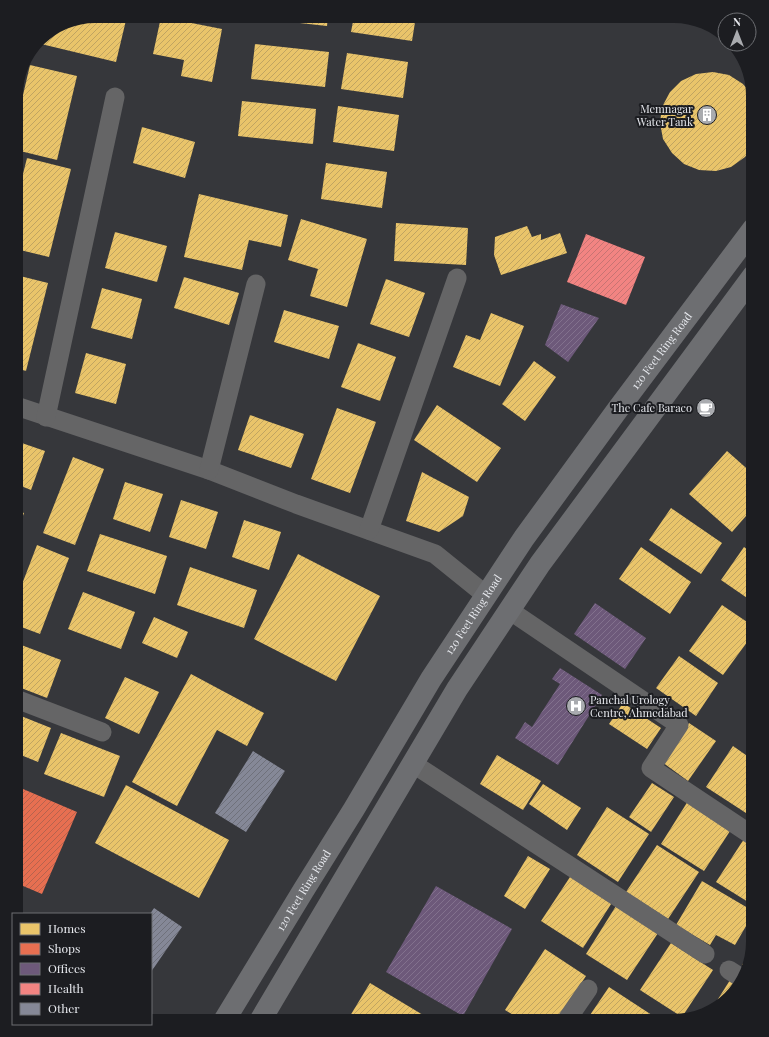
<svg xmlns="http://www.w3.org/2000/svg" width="769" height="1037" viewBox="0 0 769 1037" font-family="'Playfair Display',serif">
	<defs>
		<pattern id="homes-hatch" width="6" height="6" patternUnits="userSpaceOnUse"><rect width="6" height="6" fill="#e9c46a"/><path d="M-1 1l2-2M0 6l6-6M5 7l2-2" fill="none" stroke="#c0a461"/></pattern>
		<pattern id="shops-hatch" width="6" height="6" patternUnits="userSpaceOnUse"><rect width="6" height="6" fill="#e76f51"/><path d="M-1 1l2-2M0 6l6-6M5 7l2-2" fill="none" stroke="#b6634e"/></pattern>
		<pattern id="offices-hatch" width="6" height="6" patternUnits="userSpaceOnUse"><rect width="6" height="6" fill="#6d597a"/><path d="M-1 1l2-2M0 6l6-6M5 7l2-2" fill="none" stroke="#82718d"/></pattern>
		<pattern id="health-hatch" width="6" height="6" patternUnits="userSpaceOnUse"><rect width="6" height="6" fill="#f28482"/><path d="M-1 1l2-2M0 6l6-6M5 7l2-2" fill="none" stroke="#c77473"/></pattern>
		<pattern id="building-hatch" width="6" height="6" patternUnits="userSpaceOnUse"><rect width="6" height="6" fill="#858897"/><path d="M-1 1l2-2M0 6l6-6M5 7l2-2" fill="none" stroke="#6f717b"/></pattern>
	</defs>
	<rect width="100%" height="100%" fill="#36373b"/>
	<g fill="url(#homes-hatch)">
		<polygon points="95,16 127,16 116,62 37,43 43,36 65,22"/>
		<polygon points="253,16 328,16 327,26 253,18"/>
		<polygon points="354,16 416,16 412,41 351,32"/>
		<polygon points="161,17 222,29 212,82 181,76 184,60 153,54"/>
		<polygon points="255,44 329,52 325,87 251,79"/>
		<polygon points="347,53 408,62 403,98 341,89"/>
		<polygon points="30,65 77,76 57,160 16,150 16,125"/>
		<polygon points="713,72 729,75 743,84 753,96 753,146 745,157 731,167 716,171 699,170 684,164 672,153 663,139 660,123 662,107 670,92 681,81 696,74"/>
		<polygon points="242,101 316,109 313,144 238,136"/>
		<polygon points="338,106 399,115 394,151 333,142"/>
		<polygon points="142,127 195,142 185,178 133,163"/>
		<polygon points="27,158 71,169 49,257 16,249 16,202"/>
		<polygon points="326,163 387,172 382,208 321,199"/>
		<polygon points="199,194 288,215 281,247 249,240 242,270 184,257"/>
		<polygon points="301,219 367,239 347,307 310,296 318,269 288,260"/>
		<polygon points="396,223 468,228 466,265 394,261"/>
		<polygon points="527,226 532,237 541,234 541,240 560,233 567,253 501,275 494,255 495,237"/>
		<polygon points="115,232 167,246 157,282 105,268"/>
		<polygon points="16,275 48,283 26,371 16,368"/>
		<polygon points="184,277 239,293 229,325 174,308"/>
		<polygon points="386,279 425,293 409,337 370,324"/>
		<polygon points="102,288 142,299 132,339 91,328"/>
		<polygon points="284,310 339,326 329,359 274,342"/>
		<polygon points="491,313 524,326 500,386 453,367 466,335 480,340"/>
		<polygon points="358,343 396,357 380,401 341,387"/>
		<polygon points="86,353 126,364 116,404 75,393"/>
		<polygon points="534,361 556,377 525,421 502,404"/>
		<polygon points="437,405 501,448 477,482 414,440"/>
		<polygon points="337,408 376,422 350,493 311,479"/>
		<polygon points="250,415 304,434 291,468 238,450"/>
		<polygon points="16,441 45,451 31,490 16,484"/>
		<polygon points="727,451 753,474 753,508 732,532 689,494"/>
		<polygon points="73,457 104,469 75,545 43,533"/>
		<polygon points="422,472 469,497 463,516 439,532 406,521"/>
		<polygon points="125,482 163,494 150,532 113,519"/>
		<polygon points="181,500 218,512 206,549 169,537"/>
		<polygon points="671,508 722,543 701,574 649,540"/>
		<polygon points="16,510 24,513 16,535"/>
		<polygon points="244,520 281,532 269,570 232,557"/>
		<polygon points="100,534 167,556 155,594 87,571"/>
		<polygon points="37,545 69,558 40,634 16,625 16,600"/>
		<polygon points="641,547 691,582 670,614 619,579"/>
		<polygon points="744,547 753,554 753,602 721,580"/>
		<polygon points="298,554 380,596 336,681 254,639"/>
		<polygon points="190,567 257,590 244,628 177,605"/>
		<polygon points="83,592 135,612 121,649 68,629"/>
		<polygon points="722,605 753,626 753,634 723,675 689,651"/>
		<polygon points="154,617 188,632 177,658 142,643"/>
		<polygon points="16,643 61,660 47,698 16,686"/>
		<polygon points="679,656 718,683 696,716 656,688"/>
		<polygon points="191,674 264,713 247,746 217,730 177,806 132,782"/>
		<polygon points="125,677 159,692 139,734 105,718"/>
		<polygon points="623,703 661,728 647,749 609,724"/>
		<polygon points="16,714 51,728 38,762 16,753"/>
		<polygon points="689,723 716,741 688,781 662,762"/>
		<polygon points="61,733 120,756 104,797 44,774"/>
		<polygon points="733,746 753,760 753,802 746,813 706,787"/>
		<polygon points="497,755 541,781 523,810 480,784"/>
		<polygon points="652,783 674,797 651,832 629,817"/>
		<polygon points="543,784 581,808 567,830 529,804"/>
		<polygon points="126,785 229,840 199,898 95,843"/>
		<polygon points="688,801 732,828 704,871 661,844"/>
		<polygon points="607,807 649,834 618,882 577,855"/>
		<polygon points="744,839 753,845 753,905 716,882"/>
		<polygon points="657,845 699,872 668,919 626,892"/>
		<polygon points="528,856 550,869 525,909 504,896"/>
		<polygon points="572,874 613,901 583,948 541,921"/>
		<polygon points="702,881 753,911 753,914 735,945 716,935 710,945 676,925"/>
		<polygon points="616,906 658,933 627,980 586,954"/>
		<polygon points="671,943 713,970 682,1017 640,990"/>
		<polygon points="545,949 586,976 556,1021 523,1021 505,1010"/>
		<polygon points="750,953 746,966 746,967 742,965"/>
		<polygon points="732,977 741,983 718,1008 711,1010"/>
		<polygon points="370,983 433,1021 347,1021"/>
		<polygon points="609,987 661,1021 586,1021"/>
	</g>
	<polygon fill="url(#shops-hatch)" points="16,786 77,812 42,894 16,883"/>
	<g fill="url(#offices-hatch)">
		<polygon points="561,304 599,318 568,362 545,345"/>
		<polygon points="595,603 646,638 625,669 574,634"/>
		<polygon points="560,668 602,695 558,765 515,738 525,722 532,727 560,684 552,679"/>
		<polygon points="436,886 512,929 463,1016 386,972"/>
	</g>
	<polygon fill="url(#health-hatch)" points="586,234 645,257 626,305 567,282"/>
	<g fill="url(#building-hatch)">
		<polygon points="253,751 285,771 246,832 215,813"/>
		<polygon points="154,908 182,927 151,972 151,914 150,914"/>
	</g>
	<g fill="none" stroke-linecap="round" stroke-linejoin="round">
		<g stroke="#656566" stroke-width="19">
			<polyline points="16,406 209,470 296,504 435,554 487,596"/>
			<polyline points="46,417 115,97"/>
			<polyline points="209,470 256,284"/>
			<polyline points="369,530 457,278"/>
			<polyline points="509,610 679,725 651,768 753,836"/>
			<polyline points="16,699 102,732"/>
			<polyline points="412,763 705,954"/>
			<polyline points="729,970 743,979"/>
			<polyline points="566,1021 588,989"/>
		</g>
		<g stroke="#6d6e71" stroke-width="22">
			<path id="s1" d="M224,1021L303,891L354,809L431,679L524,538L618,409L753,229"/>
			<polyline points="260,1021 457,689 540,564 753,276"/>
		</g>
	</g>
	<defs>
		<g id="building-disc" transform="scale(1)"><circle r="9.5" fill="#a9abaf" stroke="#1c1d21"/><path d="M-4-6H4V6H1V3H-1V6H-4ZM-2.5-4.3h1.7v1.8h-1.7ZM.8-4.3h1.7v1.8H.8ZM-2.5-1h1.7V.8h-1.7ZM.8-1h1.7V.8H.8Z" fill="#fff"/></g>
		<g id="cafe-disc" transform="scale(1)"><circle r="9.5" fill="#a9abaf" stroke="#1c1d21"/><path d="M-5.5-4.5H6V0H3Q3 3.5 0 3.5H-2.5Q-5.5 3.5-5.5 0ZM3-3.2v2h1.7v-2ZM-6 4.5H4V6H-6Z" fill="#fff"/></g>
		<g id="hospital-disc" transform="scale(1)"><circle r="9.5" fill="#a9abaf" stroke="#1c1d21"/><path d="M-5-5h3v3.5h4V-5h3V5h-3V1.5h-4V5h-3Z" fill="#fff"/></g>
	</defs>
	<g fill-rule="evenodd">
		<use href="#building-disc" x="707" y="115"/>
		<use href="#cafe-disc" x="706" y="408"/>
		<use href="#hospital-disc" x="576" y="706"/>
	</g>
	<g text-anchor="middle" stroke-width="4" stroke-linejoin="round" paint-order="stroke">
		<g font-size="11" fill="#e7e9ee" stroke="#1c1d21" text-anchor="end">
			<text x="693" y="113">Memnagar<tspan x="693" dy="13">Water Tank</tspan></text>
			<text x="692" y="412">The Cafe Baraco</text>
			<text x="590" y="704" text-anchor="start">Panchal Urology<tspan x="590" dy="13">Centre, Ahmedabad</tspan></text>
		</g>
		<g font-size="11" fill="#e7e9ee" stroke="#1c1d21">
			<text dy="4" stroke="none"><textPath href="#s1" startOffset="801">120 Feet Ring Road</textPath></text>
			<text dy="4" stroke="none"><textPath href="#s1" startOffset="477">120 Feet Ring Road</textPath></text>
			<text dy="4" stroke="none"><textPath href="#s1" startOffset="153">120 Feet Ring Road</textPath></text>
		</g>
	</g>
	<path d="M0 0H769V1037H0ZM95 23H674A72 72 0 0 1 746 95V942A72 72 0 0 1 674 1014H95A72 72 0 0 1 23 942V95A72 72 0 0 1 95 23Z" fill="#1c1d21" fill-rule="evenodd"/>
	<rect x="12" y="913" width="140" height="112" fill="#1c1d21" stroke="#6d6f73"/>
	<rect x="20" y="923" width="20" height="12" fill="#e9c46a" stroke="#6d6f73"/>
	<text x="48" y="933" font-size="12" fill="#e7e9ee">Homes</text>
	<rect x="20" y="943" width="20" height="12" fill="#e76f51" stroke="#6d6f73"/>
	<text x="48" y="953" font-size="12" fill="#e7e9ee">Shops</text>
	<rect x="20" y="963" width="20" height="12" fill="#6d597a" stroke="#6d6f73"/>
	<text x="48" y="973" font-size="12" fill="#e7e9ee">Offices</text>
	<rect x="20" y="983" width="20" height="12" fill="#f28482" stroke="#6d6f73"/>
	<text x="48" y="993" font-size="12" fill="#e7e9ee">Health</text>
	<rect x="20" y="1003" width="20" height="12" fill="#858897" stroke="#6d6f73"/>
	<text x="48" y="1013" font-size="12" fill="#e7e9ee">Other</text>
	<g transform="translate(737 32)"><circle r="19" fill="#1c1d21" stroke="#6d6f73"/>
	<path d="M0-3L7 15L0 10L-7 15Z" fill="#a9abaf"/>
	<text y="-6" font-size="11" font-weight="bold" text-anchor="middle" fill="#e7e9ee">N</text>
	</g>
</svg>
